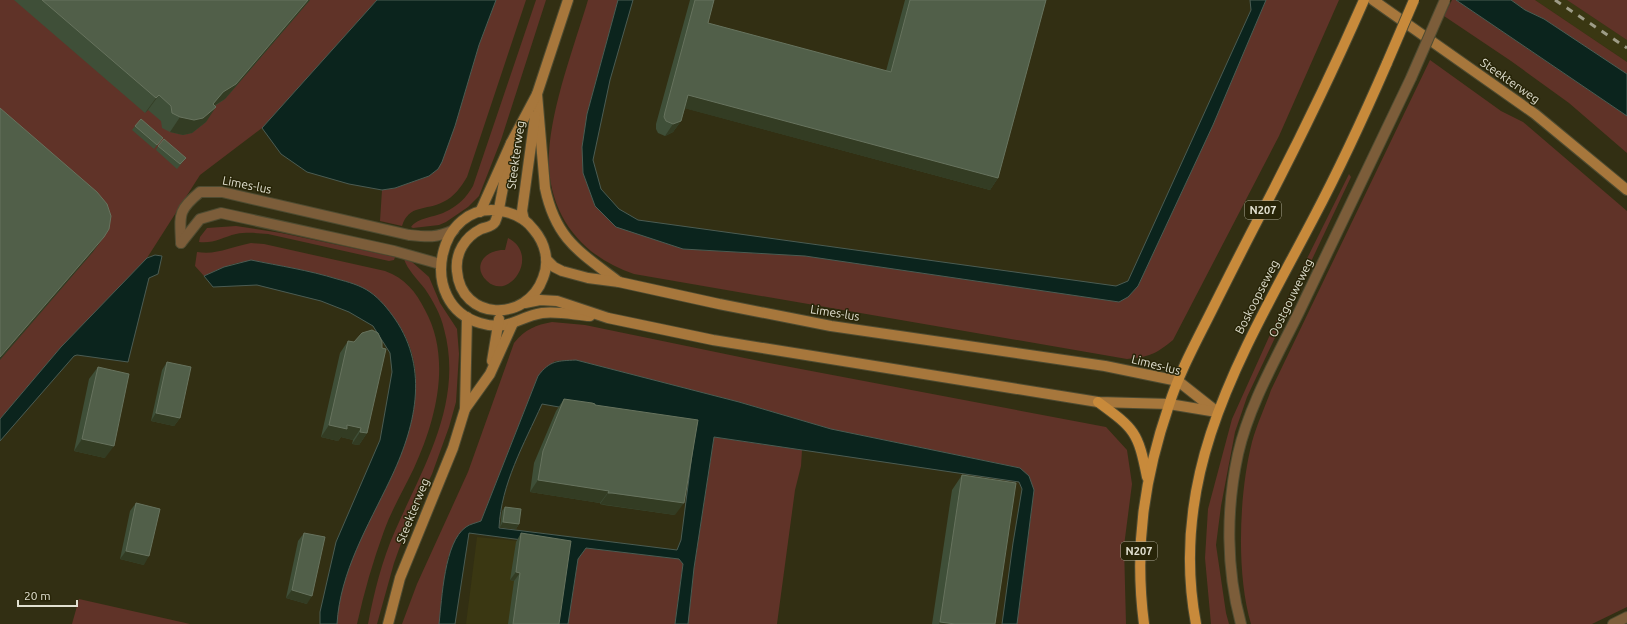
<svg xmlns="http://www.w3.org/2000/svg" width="1627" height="624" viewBox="0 0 1627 624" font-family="Ubuntu,sans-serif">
	<rect width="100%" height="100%" fill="#322f13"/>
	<g fill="#3a3712">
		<polygon points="1535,0 1567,0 1627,40 1627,62"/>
		<polygon points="477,537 568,546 556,624 466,624"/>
	</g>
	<g fill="#603328">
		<polygon points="0,0 377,0 262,128 200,175 147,258 61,347 0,419"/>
		<path d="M496,0H526L467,177C461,187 454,197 443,202C426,211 409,204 402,226L380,221L382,190L395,188L429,176L438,169L455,126L479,45Z"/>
		<path d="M536,0H546L501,140L479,196L468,207L446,222L439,225L413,228L411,227C417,218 435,217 445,212C458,206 466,198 473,186Z"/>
		<path d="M588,0H618L587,114L582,147L583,173L595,206L683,249L805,256L1128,297L1138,286L1213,125L1266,0H1339L1279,136L1173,340C1156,354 1149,357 1127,359L634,274C580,256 546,212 549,153C552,104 574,47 588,0Z"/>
		<polygon points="1452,0 1456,0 1627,116 1627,153 1569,103 1511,61 1444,16"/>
		<polygon points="1511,0 1535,0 1627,62 1627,74 1544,19 1525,10"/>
		<polygon points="1567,0 1627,0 1627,40"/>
		<path d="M1430,60L1501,111L1523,122L1627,211V607L1592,624H1251C1236,574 1239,493 1252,442C1257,424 1265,407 1271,390Z"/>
		<polygon points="1349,174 1351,177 1247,397 1235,432 1221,506 1216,545 1226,613 1229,624 1211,624 1205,558 1208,509 1232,419 1278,317"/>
		<path d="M236,226L281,233L395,257L394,260L389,261L268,234C257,233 247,232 236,234C223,237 213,244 199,242L200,237L207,228Z"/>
		<path d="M508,238C541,255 509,302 487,281C471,266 486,249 505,250Z"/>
		<path d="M251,243L264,244L385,271C405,278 416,292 425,310C452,359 436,420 414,468C404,489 392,509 384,531C373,561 364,592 357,624H337C338,595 349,566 360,540C368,519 380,500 390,480C394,471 397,462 401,452C417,408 426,364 397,322C381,298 367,288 338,279C316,273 293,268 270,264C264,263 256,260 250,261C234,262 218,269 204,276L195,266L197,252C218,255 230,247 251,243Z"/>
		<path d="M404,259L412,262L429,277L440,303L457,329L459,354L456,402L449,427L432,474L408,524L394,563L377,624H368C374,593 382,560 395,531C423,467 464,402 444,329C441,315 433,301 425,289C418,280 407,269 404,259Z"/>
		<path d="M552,322L585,325L764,362L1106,427L1127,450L1132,484L1124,546L1126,624H1017L1034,490L1020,468L831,429L739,402L576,360L555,361L538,376L481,521L466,527L448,557L439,624H402L417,584L468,472L514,343C525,329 536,325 552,322Z"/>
		<polygon points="714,437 802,450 801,466 795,490 777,624 688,624 694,568"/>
		<polygon points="586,548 679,559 683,564 675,624 568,624 578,559"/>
		<polygon points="79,599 190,624 72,624"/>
	</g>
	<g fill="#0b241d" stroke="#4b5c53" fill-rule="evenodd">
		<polygon points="377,0 496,0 479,45 455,126 442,162 438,169 429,176 395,188 382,190 349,184 307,172 281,154 262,128"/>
		<polygon points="618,0 633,0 610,80 593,160 601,189 619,209 638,220 1116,286 1128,281 1251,10 1250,0 1266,0 1213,125 1138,286 1128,297 1119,302 805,256 683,249 616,227 595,206 583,173 582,147 587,114"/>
		<polygon points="1456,0 1511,0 1525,10 1544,19 1627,74 1627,116"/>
		<polygon points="155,255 162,256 158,274 149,278 128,362 77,355 74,356 0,441 0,419 61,347 147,258"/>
		<path d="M251,260C280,266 308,270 337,279C348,282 360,285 370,292C380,299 388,309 395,319C430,370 415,428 390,480C368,526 340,572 337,624H320V612L336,542L380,440L392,372L390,353L373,326L349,312L321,301L257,285L213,287L204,276L224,267Z"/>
		<path d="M576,360L739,402L831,429L1020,468L1029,476L1034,490L1017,624H1002L1013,543L1022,489L1019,482L714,437L694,568L688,624H675L683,564L679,559L586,548L578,559L568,624H556L568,546L469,533L455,624H439C442,599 444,542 466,527C470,524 476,523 481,521L538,376C550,360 558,361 576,360ZM542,404L695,431L681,540L677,550L499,528C501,484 524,444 542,404Z"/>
	</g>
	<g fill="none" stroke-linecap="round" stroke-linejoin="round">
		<g stroke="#4e4b31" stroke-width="12">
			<g id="street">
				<path d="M181,243C180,215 177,211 200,192H222L409,235C428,237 436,238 454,230"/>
				<polyline points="181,243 200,219 221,213 394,251 440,264"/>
				<path d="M1241,624C1226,569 1226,509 1238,454C1249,405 1277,357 1299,312C1336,234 1373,156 1411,78"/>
				<polyline points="1613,624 1627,617"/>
			</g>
		</g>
		<g stroke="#4e4b31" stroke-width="12">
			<g id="secondary">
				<polyline points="1373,0 1535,114 1627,190"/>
				<path d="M537,94L545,188C556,240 580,252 619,282"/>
				<path d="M511,143C508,160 505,177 502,193C500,202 499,214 495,222C492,227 486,227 481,229C465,237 455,253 457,271C461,321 527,323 543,278C550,261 545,243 534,230C526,219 514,213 501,211C438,199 415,304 480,323C509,332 517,317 542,313C558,311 575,315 590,316"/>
				<polyline points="480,212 511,143 537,94 568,0"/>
				<polyline points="524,220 522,211 535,116"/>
				<polyline points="546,259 554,267 562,271 588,278 619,282 719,304 831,326 1105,366 1178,381 1216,411"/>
				<polyline points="525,303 540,300 557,301 608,318 713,340 1098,402 1169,404 1217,412"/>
				<polyline points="492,361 499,319"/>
				<polyline points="465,409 490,374 513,323"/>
				<polyline points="388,624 400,578 453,448 465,409 467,317"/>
			</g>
		</g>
		<g stroke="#4e4b31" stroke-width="12">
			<g id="primary">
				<path d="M1098,402C1135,429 1138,432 1147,477"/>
				<path d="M1144,624C1134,547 1144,478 1169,405C1179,373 1196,342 1211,312C1228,278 1245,244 1263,210C1299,141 1333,71 1364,0"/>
				<path d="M1196,624C1167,470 1245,349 1313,219C1340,168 1364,116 1387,63"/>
			</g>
		</g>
		<use href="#street" stroke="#7c5d3a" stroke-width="10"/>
		<use href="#secondary" stroke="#a7773c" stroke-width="10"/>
		<use href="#primary" stroke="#c88a3b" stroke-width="10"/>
		<polyline stroke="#9e9c87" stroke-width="3" stroke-dasharray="7 7" stroke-linecap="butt" points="1555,0 1627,48"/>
		<g stroke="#4e4b31" stroke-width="12" stroke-linecap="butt">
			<polyline id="street-bridge" points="1411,78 1445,0"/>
		</g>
		<g stroke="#4e4b31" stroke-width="12" stroke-linecap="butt">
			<polyline id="primary-bridge" points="1387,63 1414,0"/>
		</g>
		<use href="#street-bridge" stroke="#7c5d3a" stroke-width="10"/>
		<use href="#primary-bridge" stroke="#c88a3b" stroke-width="10"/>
	</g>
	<g fill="#3f4f38">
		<polygon points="14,0 310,0 225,99 215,106 206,122 192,133 183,135 170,132 162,128 161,121 148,110 145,113"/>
		<polygon points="690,0 714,0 708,23 886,71 905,0 1046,0 998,178 990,190 685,108 681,121 673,132 665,136 658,133 656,129 656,124"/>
		<polygon points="135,126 163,138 154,149 132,130"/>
		<polygon points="158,146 186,158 177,169 156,150"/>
		<polygon points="348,341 367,433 359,445 352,444 353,440 341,437 338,441 321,437 340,353"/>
		<polygon points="167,362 180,418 174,426 151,421 162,370"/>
		<polygon points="98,367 105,458 74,451 89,379"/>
		<polygon points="564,399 595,405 675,515 604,505 600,504 600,503 530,492 534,463 556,411"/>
		<polygon points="962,475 995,624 932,624 952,490"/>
		<polygon points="136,503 144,565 120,559 130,511"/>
		<polygon points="505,507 519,524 516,529 500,527 502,511"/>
		<polygon points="304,533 307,604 286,598 298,541"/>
		<polygon points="521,533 559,624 508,624 514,581 510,580 516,542"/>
	</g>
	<g fill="#333c23">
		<polygon points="308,0 310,0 225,99 212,107 216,107 206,122 192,133 183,135 170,132 180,117 213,104"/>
		<polygon points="159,95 148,110 145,113 156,98"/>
		<polygon points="688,95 998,178 990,190 680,107"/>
		<polygon points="681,121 673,132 665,136 673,124"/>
		<polygon points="104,237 93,252 0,360 0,357"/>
		<polygon points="156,413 180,418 174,426 151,421"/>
		<polygon points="329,425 347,425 361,428 353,440 341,437 338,441 321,437"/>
		<polygon points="360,432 367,433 359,445 352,444"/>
		<polygon points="82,439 114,446 105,458 74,451"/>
		<polygon points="538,480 609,491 600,503 530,492"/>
		<polygon points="608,493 684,503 675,515 600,504"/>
		<polygon points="503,522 519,524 516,529 500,527"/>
		<polygon points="126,551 149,556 144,565 120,559"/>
		<polygon points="516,572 520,573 514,581 510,580"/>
		<polygon points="292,590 312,596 307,604 286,598"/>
		<polygon points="940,622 955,624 939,624"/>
	</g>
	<g fill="#515f49" stroke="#67735e">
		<polygon points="42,0 308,0 236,84 223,92 213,104 216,107 203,118 194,120 180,117 172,113 171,106 159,95 156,98"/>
		<polygon points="695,0 714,0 708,23 891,72 910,0 1046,0 998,178 688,95 681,121 673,124 666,121 664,117 665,112"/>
		<polygon points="0,108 97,192 107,204 111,216 109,229 104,237 0,357"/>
		<polygon points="141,119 163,138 157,145 135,126"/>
		<polygon points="164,139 186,158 180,164 158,146"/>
		<polygon points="372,330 378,333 382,342 382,348 386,349 367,433 360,432 361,428 347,425 347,429 329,425 348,341 354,342 362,333"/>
		<polygon points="167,362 191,367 180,418 156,413"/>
		<polygon points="98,367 129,374 114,446 82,439"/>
		<polygon points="564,399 592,403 595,404 595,405 698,420 684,503 612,493 608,493 609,491 538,480 543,451"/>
		<polygon points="962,475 1016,483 995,624 955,624 940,622"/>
		<polygon points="136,503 160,509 149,556 126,551"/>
		<polygon points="505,507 521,509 519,524 503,522"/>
		<polygon points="304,533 325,537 312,596 292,590"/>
		<polygon points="521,533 571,541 559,624 513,624 520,573 516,572"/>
	</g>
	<g text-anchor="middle" stroke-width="3" stroke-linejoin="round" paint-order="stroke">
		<g fill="#282508" stroke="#aaa894" stroke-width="1">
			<rect x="1245" y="201" width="36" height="18" rx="3"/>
			<rect x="1121" y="542" width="36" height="18" rx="3"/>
		</g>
		<g font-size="11" font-weight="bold" fill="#e1e0d0">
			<text x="1263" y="214">N207</text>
			<text x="1139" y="555">N207</text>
		</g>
		<g font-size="12" fill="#e1e0d0" stroke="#282508">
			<text transform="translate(1510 81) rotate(35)" y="4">Steekterweg</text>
			<text transform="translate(516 155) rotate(-82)" y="4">Steekterweg</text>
			<text transform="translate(247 185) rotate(11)" y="4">Limes-lus</text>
			<text transform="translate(1257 297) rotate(-63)" y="4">Boskoopseweg</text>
			<text transform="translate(1291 298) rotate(-64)" y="4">Oostgouweweg</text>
			<text transform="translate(835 313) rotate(9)" y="4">Limes-lus</text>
			<text transform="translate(1156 365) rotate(14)" y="4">Limes-lus</text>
			<text transform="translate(413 511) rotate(-68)" y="4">Steekterweg</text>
		</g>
	</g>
	<path d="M18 600v6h59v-6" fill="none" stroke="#e1e0d0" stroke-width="2"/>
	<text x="24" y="600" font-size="12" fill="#e1e0d0" stroke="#282508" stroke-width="3" paint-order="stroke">20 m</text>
</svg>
